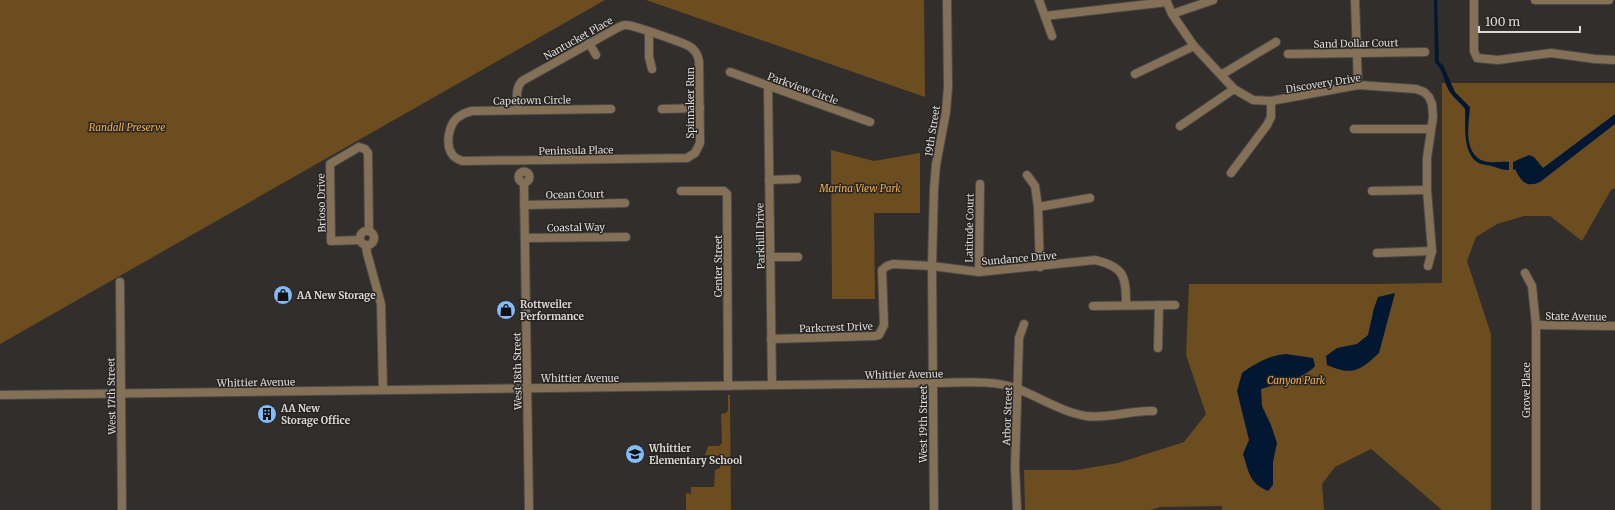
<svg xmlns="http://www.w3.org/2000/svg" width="1615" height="510" viewBox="0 0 1615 510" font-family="Merriweather,serif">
	<rect width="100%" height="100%" fill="#312e2b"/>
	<g fill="#6c4d1f">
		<polygon points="0,0 605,0 0,344"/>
		<polygon points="646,0 924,0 925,97"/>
		<polygon points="1442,83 1615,83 1615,188 1611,190 1582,241 1550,216 1524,216 1497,224 1476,237 1467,261 1491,334 1491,510 1442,510 1371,449 1335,467 1322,484 1324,510 1222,510 1222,506 1160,507 1151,510 1025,510 1024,470 1076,470 1118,463 1184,442 1206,414 1186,355 1189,284 1371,284 1442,283"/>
		<polygon points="831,150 874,161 920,153 920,213 874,213 875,299 832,299"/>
		<polygon points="728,395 730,395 730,398 731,510 686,510 686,493 691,494 691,487 714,487 715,470 720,468 721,456 705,455 708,446 719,446 722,443 721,414 726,413 728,410"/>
	</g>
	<g fill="#021832">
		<path d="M1434,0H1437L1439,62L1443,65L1455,92L1470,107C1469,123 1463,150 1481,160C1489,164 1501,161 1509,162V170C1503,170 1500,169 1495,167C1489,165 1481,165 1477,162C1462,151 1466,125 1465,109C1460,102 1452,97 1448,89C1443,80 1444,70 1435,63Z"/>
		<path d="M1615,114V124L1540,182C1526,188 1521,181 1515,169L1513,170V162L1529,155L1534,157L1543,168Z"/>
		<path d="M1395,293L1379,353C1360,371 1352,376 1327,365L1326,356L1337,348L1357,344L1368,335L1374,308L1378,297Z"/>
		<path d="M1286,354L1313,358L1315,366C1304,379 1276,384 1261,389L1262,406L1271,425L1277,443L1273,462V485L1268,491C1249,483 1249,472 1243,454L1249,440L1237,391L1242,373C1256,363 1268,356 1286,354Z"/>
	</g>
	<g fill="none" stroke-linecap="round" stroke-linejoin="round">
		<g stroke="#4c4a47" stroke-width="10">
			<g id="minor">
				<polyline points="1039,0 1052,36"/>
				<polyline points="1166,0 1172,14 1194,46 1234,89 1253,100 1271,101 1358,85 1416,89 1424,92 1429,97 1432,104 1433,117 1427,158 1427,190 1432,251 1428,266"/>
				<polyline points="1355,0 1358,85"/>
				<polyline points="1474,0 1474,51 1477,58 1498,60 1551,53 1595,59 1615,60"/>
				<polyline points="1535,0 1609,0"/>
				<polyline points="1172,14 1213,0"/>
				<polyline points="1045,16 1167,2"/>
				<polyline points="649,32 649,57 652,69"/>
				<polyline points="589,43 596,55"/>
				<polyline points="1288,54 1425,52"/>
				<polyline points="730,72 870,122"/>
				<polyline points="1135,74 1194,46"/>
				<polyline points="1221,75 1276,42"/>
				<polyline points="768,86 772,385"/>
				<polyline points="662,109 700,108"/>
				<path d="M517,110C517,100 515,88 522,81L619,27C621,26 624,25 626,25C633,25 681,42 689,46C694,49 698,55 699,61L700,143L695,153L687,158L462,161C458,159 454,158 452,154C445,144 449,125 457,118C462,114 467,112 472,111L611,109"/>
				<polyline points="1180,126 1234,89"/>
				<polyline points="1354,129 1431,129"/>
				<polyline points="936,165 946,112 948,87 947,0"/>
				<circle cx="524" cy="177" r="5.5"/>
				<polyline points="1231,173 1267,125 1271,117 1271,101"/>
				<polyline points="1027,175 1035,186 1038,207 1040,267"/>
				<polyline points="769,180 797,179"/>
				<polyline points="681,191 724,191 727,194 728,386"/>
				<polyline points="1372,191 1427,190"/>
				<polyline points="524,205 625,203"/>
				<polyline points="1038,207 1090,198"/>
				<circle cx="367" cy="238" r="7"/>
				<polyline points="525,238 626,237"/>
				<polyline points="360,240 331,241 330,164 359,147 365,149 368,153 369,231"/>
				<polyline points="366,245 367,253 381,304 383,390"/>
				<polyline points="1377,253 1432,251"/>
				<polyline points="770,257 798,257"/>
				<polyline points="979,272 980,184"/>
				<polyline points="1525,273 1532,286 1536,325 1536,510"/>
				<polyline points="1093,306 1175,305"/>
				<polyline points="1536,325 1615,326"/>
				<path d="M771,339L875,336L879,335L884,325L882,270L887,266L893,264L932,266L979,272L1095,260C1125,267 1126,277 1126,305"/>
				<polyline points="1158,348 1159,305"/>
				<path d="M933,383C961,383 992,379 1018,389C1041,398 1062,412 1086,416C1109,419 1131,410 1153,411"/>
				<polyline points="1017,510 1015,467 1019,338 1024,324"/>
			</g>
		</g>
		<g stroke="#4c4a47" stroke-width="10">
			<g id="tertiary">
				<polyline points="524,183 529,510"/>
				<polyline points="120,282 122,510"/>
				<polyline points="0,395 933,383"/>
				<polyline points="934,510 932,266 934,189 936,165"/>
			</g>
		</g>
		<use href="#minor" stroke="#847057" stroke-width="8"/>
		<use href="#tertiary" stroke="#847057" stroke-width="8"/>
	</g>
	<defs>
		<g id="shop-disc" transform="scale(1)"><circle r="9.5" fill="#86bbfb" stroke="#272421"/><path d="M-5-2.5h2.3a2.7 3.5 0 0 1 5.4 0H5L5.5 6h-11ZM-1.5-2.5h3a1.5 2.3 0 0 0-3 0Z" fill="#111"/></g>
		<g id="building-disc" transform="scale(1)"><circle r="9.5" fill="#86bbfb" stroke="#272421"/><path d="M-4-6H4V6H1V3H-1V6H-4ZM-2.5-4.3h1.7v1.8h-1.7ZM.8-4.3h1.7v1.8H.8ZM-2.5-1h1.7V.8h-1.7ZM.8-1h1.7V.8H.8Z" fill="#111"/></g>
		<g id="school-disc" transform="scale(1)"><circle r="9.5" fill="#86bbfb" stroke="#272421"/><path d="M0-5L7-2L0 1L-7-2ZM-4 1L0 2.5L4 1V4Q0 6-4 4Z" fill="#111"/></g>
	</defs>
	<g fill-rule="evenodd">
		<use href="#shop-disc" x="283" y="295"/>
		<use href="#shop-disc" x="506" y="310"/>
		<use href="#building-disc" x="267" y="414"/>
		<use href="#school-disc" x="635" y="454"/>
	</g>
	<g text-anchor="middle" stroke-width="3" stroke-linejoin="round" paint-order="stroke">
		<g font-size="10" fill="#dbdad8" stroke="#272421">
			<text transform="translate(578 38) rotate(-29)" y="4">Nantucket Place</text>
			<text transform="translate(1356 43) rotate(-1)" y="4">Sand Dollar Court</text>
			<text transform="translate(1323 83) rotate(-9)" y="4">Discovery Drive</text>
			<text transform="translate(803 88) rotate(20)" y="4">Parkview Circle</text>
			<text transform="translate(532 100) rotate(-1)" y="4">Capetown Circle</text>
			<text transform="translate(690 103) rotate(-90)" y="4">Spinnaker Run</text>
			<text transform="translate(932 131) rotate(-81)" y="4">19th Street</text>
			<text transform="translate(576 150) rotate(-1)" y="4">Peninsula Place</text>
			<text transform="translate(575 194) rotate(-1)" y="4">Ocean Court</text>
			<text transform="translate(321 203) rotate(-91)" y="4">Brioso Drive</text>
			<text transform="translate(576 227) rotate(-1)" y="4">Coastal Way</text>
			<text transform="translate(969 228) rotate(-89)" y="4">Latitude Court</text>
			<text transform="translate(760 236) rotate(-91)" y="4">Parkhill Drive</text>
			<text transform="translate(1019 258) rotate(-5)" y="4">Sundance Drive</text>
			<text transform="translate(718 266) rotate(-90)" y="4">Center Street</text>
			<text transform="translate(1576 316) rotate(1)" y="4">State Avenue</text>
			<text transform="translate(836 327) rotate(-2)" y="4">Parkcrest Drive</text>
			<text transform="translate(517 371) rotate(-91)" y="4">West 18th Street</text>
			<text transform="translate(904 374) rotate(-1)" y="4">Whittier Avenue</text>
			<text x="580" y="382">Whittier Avenue</text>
			<text transform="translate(256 382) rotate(-1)" y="4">Whittier Avenue</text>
			<text transform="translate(1526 390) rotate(-90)" y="4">Grove Place</text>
			<text transform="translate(111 396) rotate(-91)" y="4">West 17th Street</text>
			<text transform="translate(1007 416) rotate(-88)" y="4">Arbor Street</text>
			<text transform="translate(923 424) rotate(-90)" y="4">West 19th Street</text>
		</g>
		<g font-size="10" font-style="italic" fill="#efb056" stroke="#272421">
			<text x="127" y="131">Randall Preserve</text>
			<text x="860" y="192">Marina View Park</text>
			<text x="1296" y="384">Canyon Park</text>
		</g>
		<g font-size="10" font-weight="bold" fill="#dbdad8" stroke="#272421" text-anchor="start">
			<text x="297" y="299">AA New Storage</text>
			<text x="520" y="308">Rottweiler<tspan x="520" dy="12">Performance</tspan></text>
			<text x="281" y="412">AA New<tspan x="281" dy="12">Storage Office</tspan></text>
			<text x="649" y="452">Whittier<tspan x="649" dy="12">Elementary School</tspan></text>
		</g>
	</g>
	<path d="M1479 26v6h101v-6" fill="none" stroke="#dbdad8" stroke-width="2"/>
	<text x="1485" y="26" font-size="12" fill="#dbdad8" stroke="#272421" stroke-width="3" paint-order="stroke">100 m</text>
</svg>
